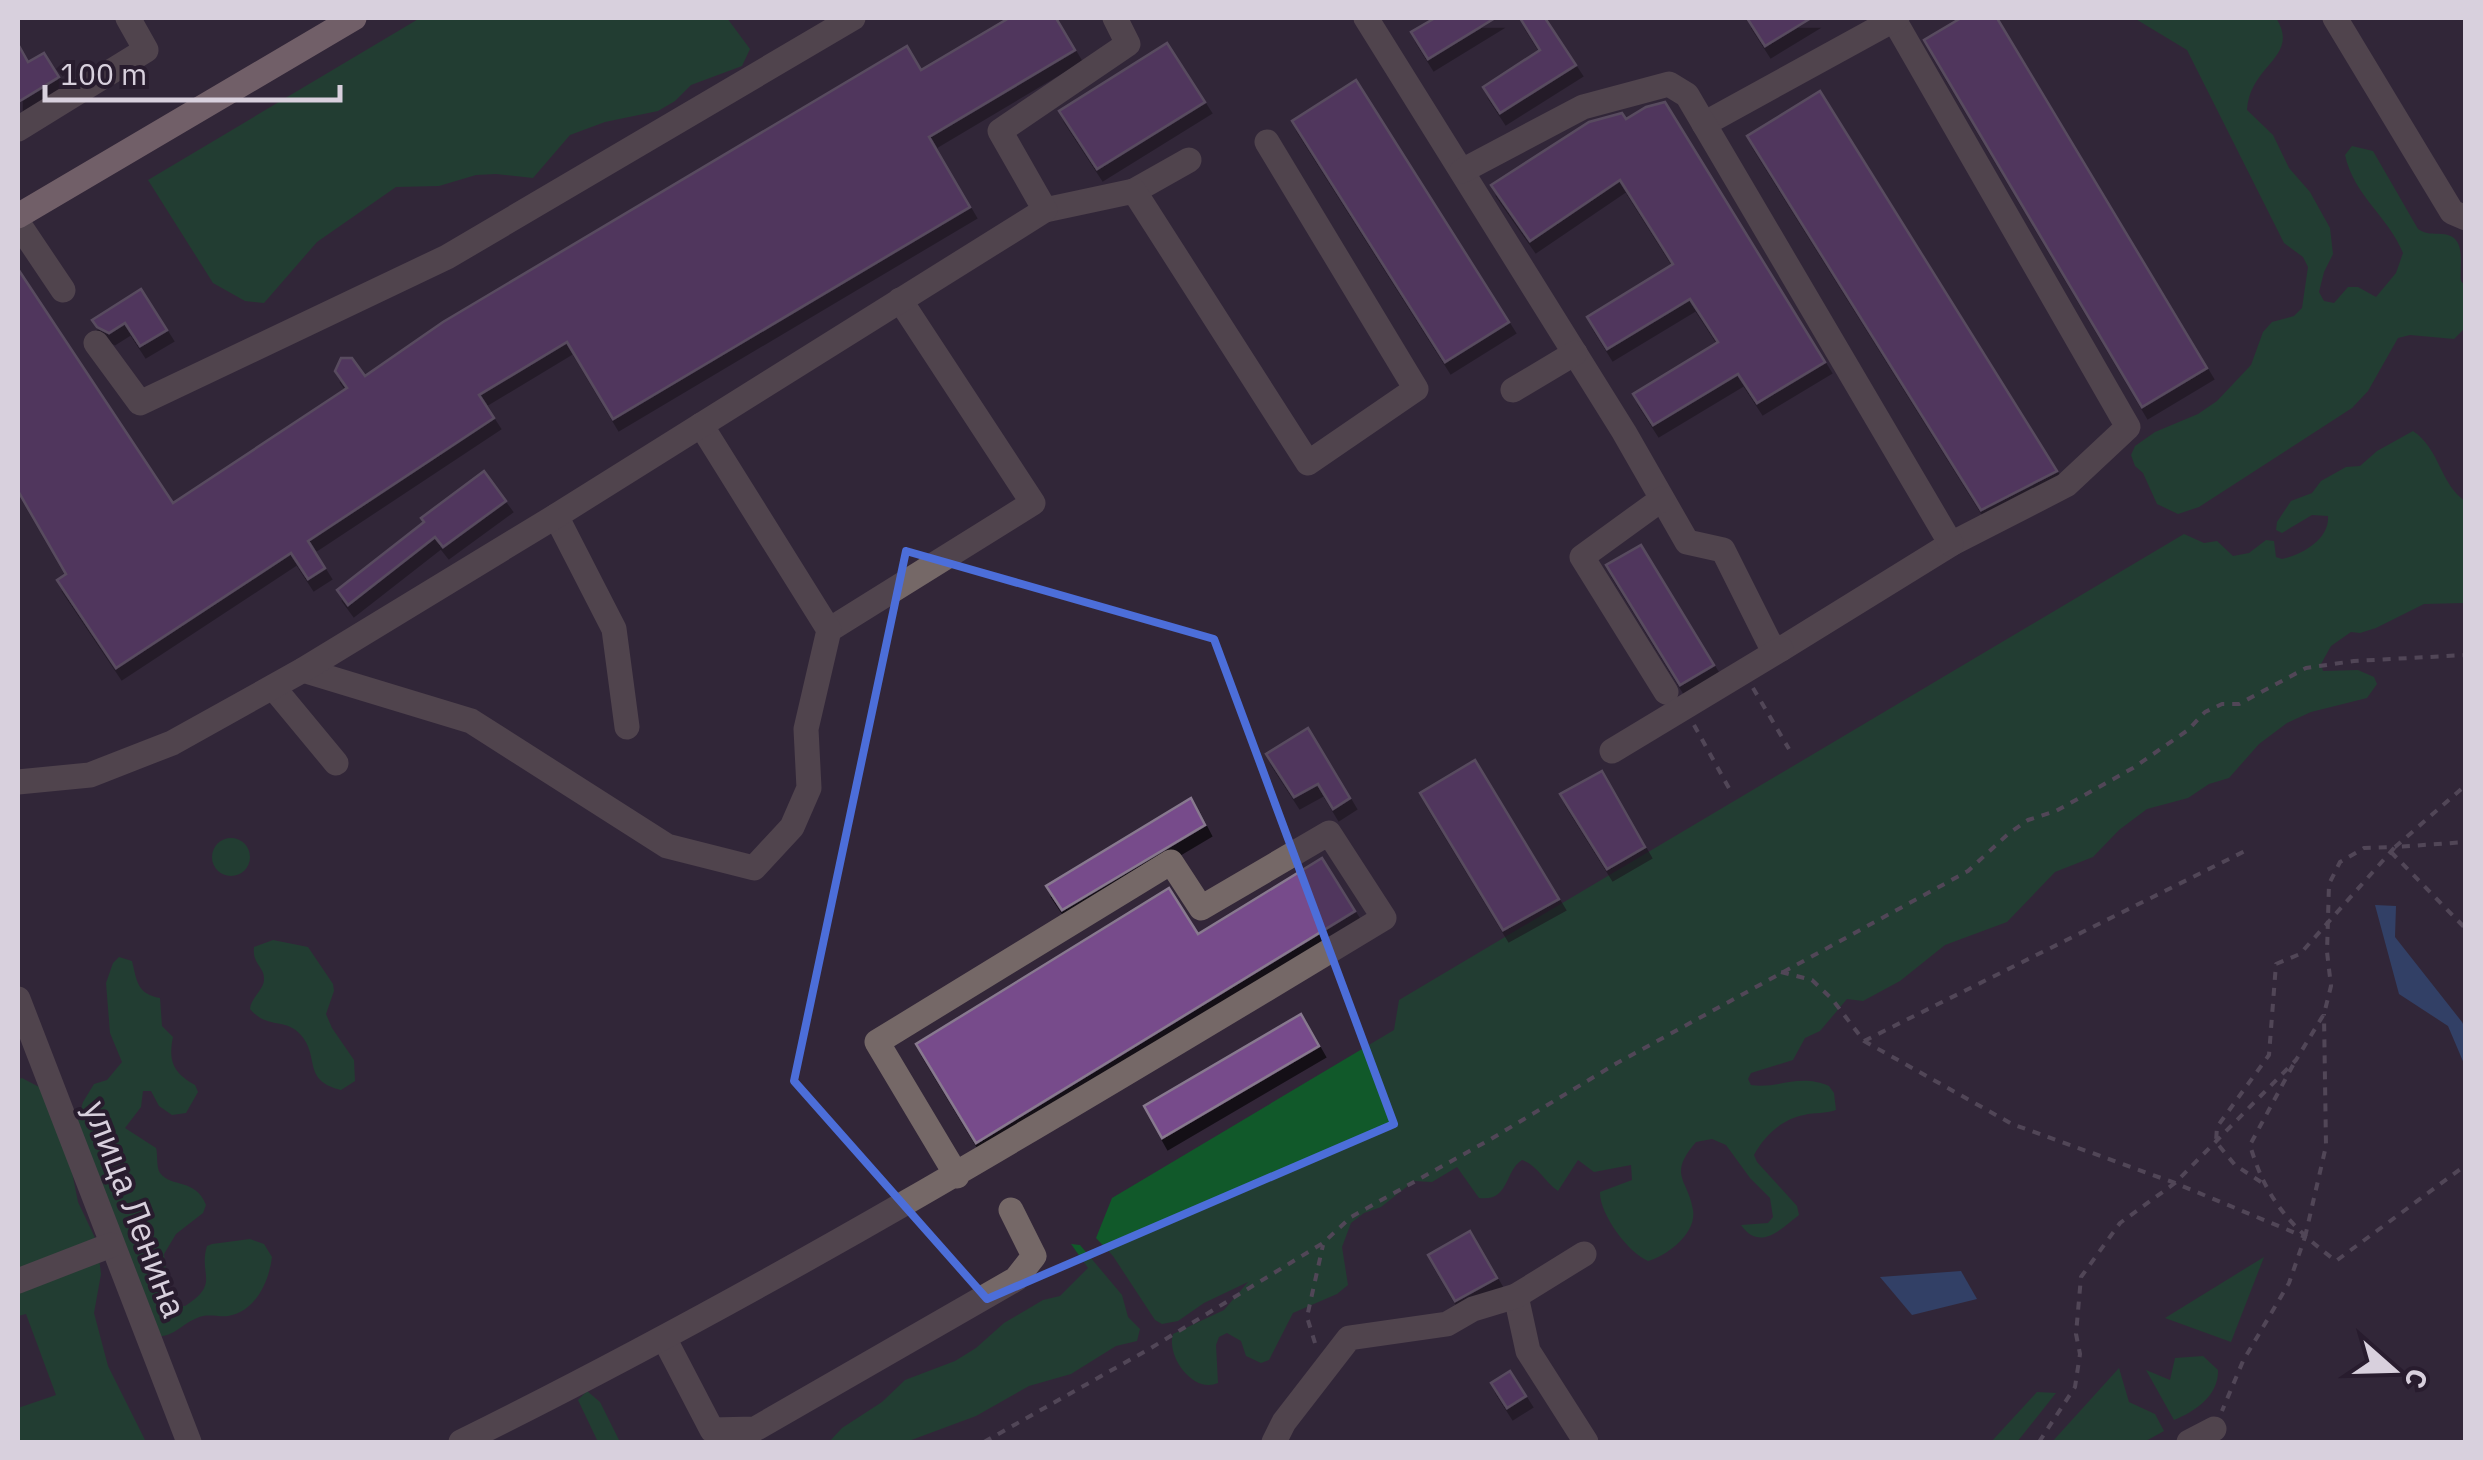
<svg xmlns="http://www.w3.org/2000/svg" width="2483" height="1460" viewBox="0 0 2483 1460" font-family="'IBM Plex Sans',sans-serif">
	<defs>
		<filter id="shadow"><feDropShadow dx="6" dy="11" stdDeviation="0" flood-color="#0009"/></filter>
	</defs>
	<rect width="100%" height="100%" fill="#322638"/>
	<g fill="#11592a">
		<polygon points="420,18 727,18 750,49 742,66 691,85 675,101 658,111 605,122 570,135 533,178 496,174 476,175 439,186 396,187 317,242 264,303 245,301 213,283 148,180"/>
		<path d="M2134,18H2276C2301,57 2250,64 2247,110L2273,135L2289,168L2310,192L2330,228L2333,254L2324,272L2319,292L2324,301L2334,303L2348,287H2358L2376,297L2396,273L2403,253C2388,216 2354,196 2345,155L2352,146L2373,151L2418,229C2428,235 2431,233 2442,234C2468,236 2459,264 2461,281L2465,286V328L2454,339L2410,335L2398,338L2368,391L2352,408L2199,507L2178,514L2157,504L2143,473L2135,466L2131,455L2135,446L2155,432L2198,414L2217,401L2251,365L2263,332L2272,322L2294,316L2302,308L2308,267L2303,257L2284,243L2187,50Z"/>
		<path d="M2413,431C2440,449 2440,484 2465,501V603L2424,604L2376,628L2360,633L2351,632L2331,646L2321,664L2323,671L2358,670L2374,677L2377,684L2367,698L2311,712L2287,723L2259,744L2229,778L2209,784L2188,798L2147,809L2119,830L2093,857L2055,872L2007,922L1945,945L1900,981L1863,1001L1847,999L1820,1031L1805,1038L1793,1060L1751,1073L1748,1079L1751,1085C1780,1089 1798,1073 1829,1086L1834,1093L1836,1110C1825,1114 1815,1112 1804,1115C1782,1119 1764,1136 1754,1155L1757,1162L1797,1206L1799,1215C1781,1229 1760,1252 1741,1225L1768,1223L1773,1217L1770,1198L1750,1178L1726,1145L1712,1139L1696,1142C1667,1176 1688,1178 1693,1210C1697,1233 1667,1256 1648,1261C1628,1253 1599,1213 1600,1192L1632,1180L1631,1165L1594,1172L1578,1160L1558,1191C1545,1182 1537,1165 1522,1160C1504,1171 1510,1202 1479,1198L1457,1167L1432,1182L1414,1181L1381,1207L1364,1213L1351,1223L1342,1247L1348,1285L1337,1294L1293,1313L1269,1360L1261,1363L1246,1356L1241,1341L1227,1333L1219,1337L1216,1345L1218,1383C1193,1394 1166,1356 1173,1334L1224,1310L1248,1282L1204,1303L1178,1321L1162,1324L1155,1320L1113,1256L1096,1238L1112,1198L1394,1030L1399,1000L2184,534L2204,543L2217,541L2233,556L2249,553L2266,540L2274,541L2276,557L2282,559C2302,555 2330,539 2328,516L2312,515L2282,533L2276,530L2277,522L2291,501L2312,493L2321,481L2346,467L2360,466L2377,451Z"/>
		<circle cx="231" cy="857" r="19"/>
		<path d="M273,940L308,947L333,984L334,991L326,1014L332,1028L354,1060L355,1081L341,1090C301,1080 321,1057 300,1034C286,1018 266,1029 250,1009C251,997 265,989 264,978C264,967 252,964 254,947Z"/>
		<path d="M119,957L132,961C137,981 137,994 160,998L162,1026L173,1037C168,1061 173,1073 195,1085L198,1092L186,1113L172,1115L159,1106L151,1091H143L141,1107L125,1128L156,1148C158,1155 156,1167 160,1173C171,1188 196,1178 206,1205L203,1213L176,1234L164,1254L168,1288L179,1306H185C221,1283 198,1275 207,1246L212,1244L250,1239L264,1244L272,1257C269,1282 255,1312 228,1316C217,1317 207,1313 197,1318C181,1324 174,1338 155,1336L77,1123L83,1102L94,1084L107,1080L122,1062L110,1033L106,983L113,963Z"/>
		<polygon points="22,1078 41,1088 72,1172 78,1202 97,1242 101,1274 94,1313 108,1366 146,1442 18,1442 18,1408 56,1395 26,1314 18,1316 18,1079"/>
		<polygon points="1071,1244 1080,1245 1122,1295 1128,1317 1140,1329 1137,1341 1116,1346 1071,1374 1029,1386 976,1416 906,1442 829,1442 842,1428 882,1402 905,1380 955,1361 976,1348 1004,1323 1043,1300 1060,1296 1088,1268"/>
		<polygon points="2264,1257 2231,1342 2165,1318"/>
		<path d="M2203,1356L2218,1370C2219,1396 2194,1412 2174,1420L2146,1370L2170,1380L2175,1358Z"/>
		<polygon points="2119,1368 2129,1402 2155,1414 2164,1431 2144,1442 2052,1442"/>
		<polygon points="587,1391 600,1402 620,1442 598,1442 578,1400"/>
		<polygon points="2037,1392 2056,1393 2017,1442 1991,1442"/>
	</g>
	<g fill="#33609d">
		<polygon points="2375,905 2396,906 2395,937 2462,1022 2465,1028 2465,1066 2448,1026 2399,994"/>
		<polygon points="1961,1271 1977,1299 1912,1315 1880,1277"/>
	</g>
	<g fill="#774b8b" stroke="#88798f" stroke-width="2.5" filter="url(#shadow)">
		<polygon points="1009,18 1056,18 1075,50 929,137 970,207 613,419 567,342 479,395 494,418 308,541 325,568 308,579 291,553 116,668 57,580 66,574 18,491 18,269 173,503 347,388 335,371 341,358 352,358 365,376 443,322 907,46 921,70"/>
		<polygon points="1435,18 1495,18 1428,59 1411,32"/>
		<polygon points="1520,18 1545,18 1576,65 1500,113 1483,87 1540,50"/>
		<polygon points="1747,18 1811,18 1765,46"/>
		<polygon points="1961,18 1997,18 2207,368 2142,407 1924,40"/>
		<polygon points="1167,43 1205,102 1097,169 1059,111"/>
		<polygon points="18,44 28,62 44,53 59,77 18,102"/>
		<polygon points="1356,80 1509,322 1445,362 1292,121"/>
		<polygon points="1820,91 2057,471 1981,510 1747,136"/>
		<polygon points="1665,102 1825,362 1757,403 1738,374 1653,425 1633,394 1718,342 1690,299 1607,349 1587,317 1673,264 1620,180 1530,241 1491,185 1589,122 1622,113 1626,119 1646,107"/>
		<polygon points="141,289 167,330 140,346 125,323 109,333 97,327 92,320"/>
		<polygon points="484,471 506,501 443,547 435,537 348,605 337,590 424,522 421,518"/>
		<polygon points="1641,545 1714,665 1680,685 1606,565"/>
		<polygon points="1308,728 1350,798 1333,809 1318,784 1294,797 1266,754"/>
		<polygon points="1475,760 1559,899 1503,930 1420,793"/>
		<polygon points="1602,771 1645,847 1607,869 1560,794"/>
		<polygon points="1191,798 1205,825 1062,910 1046,886"/>
		<polygon points="1322,858 1355,911 976,1143 916,1044 1169,888 1198,934"/>
		<polygon points="1301,1014 1319,1046 1162,1138 1144,1106"/>
		<polygon points="1470,1231 1497,1278 1455,1301 1428,1255"/>
		<polygon points="1510,1371 1526,1396 1507,1408 1491,1383"/>
	</g>
	<g fill="none" stroke-linecap="round" stroke-linejoin="round">
		<g stroke="#786e7d" stroke-width="4" stroke-dasharray="8 8" stroke-linecap="butt">
			<polyline points="1753,688 1789,749"/>
			<polyline points="1694,725 1730,790"/>
			<polyline points="2391,852 2466,929"/>
			<polyline points="1781,972 1812,980 1832,999 1864,1041 2012,1124 2175,1183 2305,1237 2289,1283 2243,1361 2222,1411"/>
			<polyline points="1864,1041 2249,849"/>
			<path d="M2293,1065L2250,1145C2266,1200 2291,1227 2336,1261L2466,1165"/>
			<polyline points="2261,1182 2235,1165 2216,1142 2217,1127 2269,1055 2276,964 2300,954 2395,847 2466,842"/>
			<polyline points="2305,1237 2326,1146 2324,1014"/>
			<polyline points="1315,1343 1307,1317 1323,1245"/>
			<polyline points="984,1442 1151,1348 1323,1243 1351,1217 1491,1139 1617,1063 1968,871 2008,834 2028,820 2056,811 2133,768 2188,730 2205,712 2222,704 2239,704 2306,668 2354,661 2466,655"/>
			<polyline points="2039,1442 2075,1387 2080,1354 2076,1334 2081,1277 2120,1223 2175,1183 2296,1060 2324,1014 2331,986 2327,952 2329,884 2340,862 2364,848 2395,847 2466,785"/>
		</g>
		<g stroke="#756867" stroke-width="25">
			<polyline points="1366,18 1624,432 1687,542 1723,550 1770,644 1781,649 1951,544 2066,485 2128,427 1893,18"/>
			<polyline points="2335,18 2452,212 2466,218"/>
			<polyline points="1704,124 1897,18"/>
			<polyline points="18,129 146,50 128,18"/>
			<polyline points="1462,171 1583,107 1669,84 1687,95 1951,544"/>
			<polyline points="1134,191 1189,160"/>
			<polyline points="1045,210 1134,191 1308,463 1416,389 1267,142"/>
			<polyline points="18,223 63,290"/>
			<polyline points="96,343 140,403 447,257 853,18"/>
			<polyline points="1513,390 1575,353"/>
			<polyline points="1662,499 1582,557 1666,692"/>
			<polyline points="556,516 614,629 627,727"/>
			<polyline points="829,630 1033,503 900,300"/>
			<polyline points="303,670 471,721 667,846 754,868 792,827 809,788 806,729 829,630 701,425"/>
			<polyline points="273,687 336,763"/>
			<polyline points="1612,751 1781,649"/>
			<polyline points="18,782 90,775 172,743 303,670 556,516 1045,210 1000,131 1128,44 1115,18"/>
			<polyline points="18,999 189,1442"/>
			<polyline points="18,1281 111,1245"/>
			<polyline points="1516,1296 1528,1351 1586,1442"/>
			<polyline points="664,1338 712,1430 755,1429 1016,1279 1034,1256 1011,1210"/>
			<path d="M461,1442C779,1285 1081,1101 1384,918L1329,833L1201,908L1171,862L877,1042L957,1176"/>
			<polyline points="1274,1442 1284,1422 1349,1338 1447,1324 1473,1309 1516,1296 1584,1254"/>
			<polyline points="2189,1442 2214,1429"/>
		</g>
		<polyline stroke="#bfa5a2" stroke-width="25" points="18,216 354,18"/>
	</g>
	<path d="M0 0H2483V1460H0ZM906,551L1214,639L1394,1124L987,1299L794,1081Z" fill="#322638" fill-opacity=".55" fill-rule="evenodd"/>
	<path fill="none" stroke="#4c6ed9" stroke-width="8" stroke-linejoin="round" d="M906,551L1214,639L1394,1124L987,1299L794,1081Z"/>
	<g text-anchor="middle" stroke-width="8" stroke-linejoin="round" paint-order="stroke">
		<g font-size="35" fill="#d8d0dd" stroke="#281c2e">
			<text transform="translate(135 1209) rotate(69)" y="12">улица Ленина</text>
		</g>
	</g>
	<rect width="2483" height="1460" fill="none" stroke="#d8d0dd" stroke-width="40"/>
	<g transform="translate(2393 1370) rotate(110)" stroke="#281c2e" stroke-width="8" paint-order="stroke">
	<path d="M0-8L18 38L0 25L-18 38Z" fill="#d8d0dd"/>
	<text y="-15" font-size="28" font-weight="bold" text-anchor="middle" fill="#d8d0dd">С</text>
	</g>
	<path d="M45 85v15h295v-15" fill="none" stroke="#d8d0dd" stroke-width="5"/>
	<text x="60" y="85" font-size="30" fill="#d8d0dd" stroke="#281c2e" stroke-width="8" paint-order="stroke">100 m</text>
</svg>
